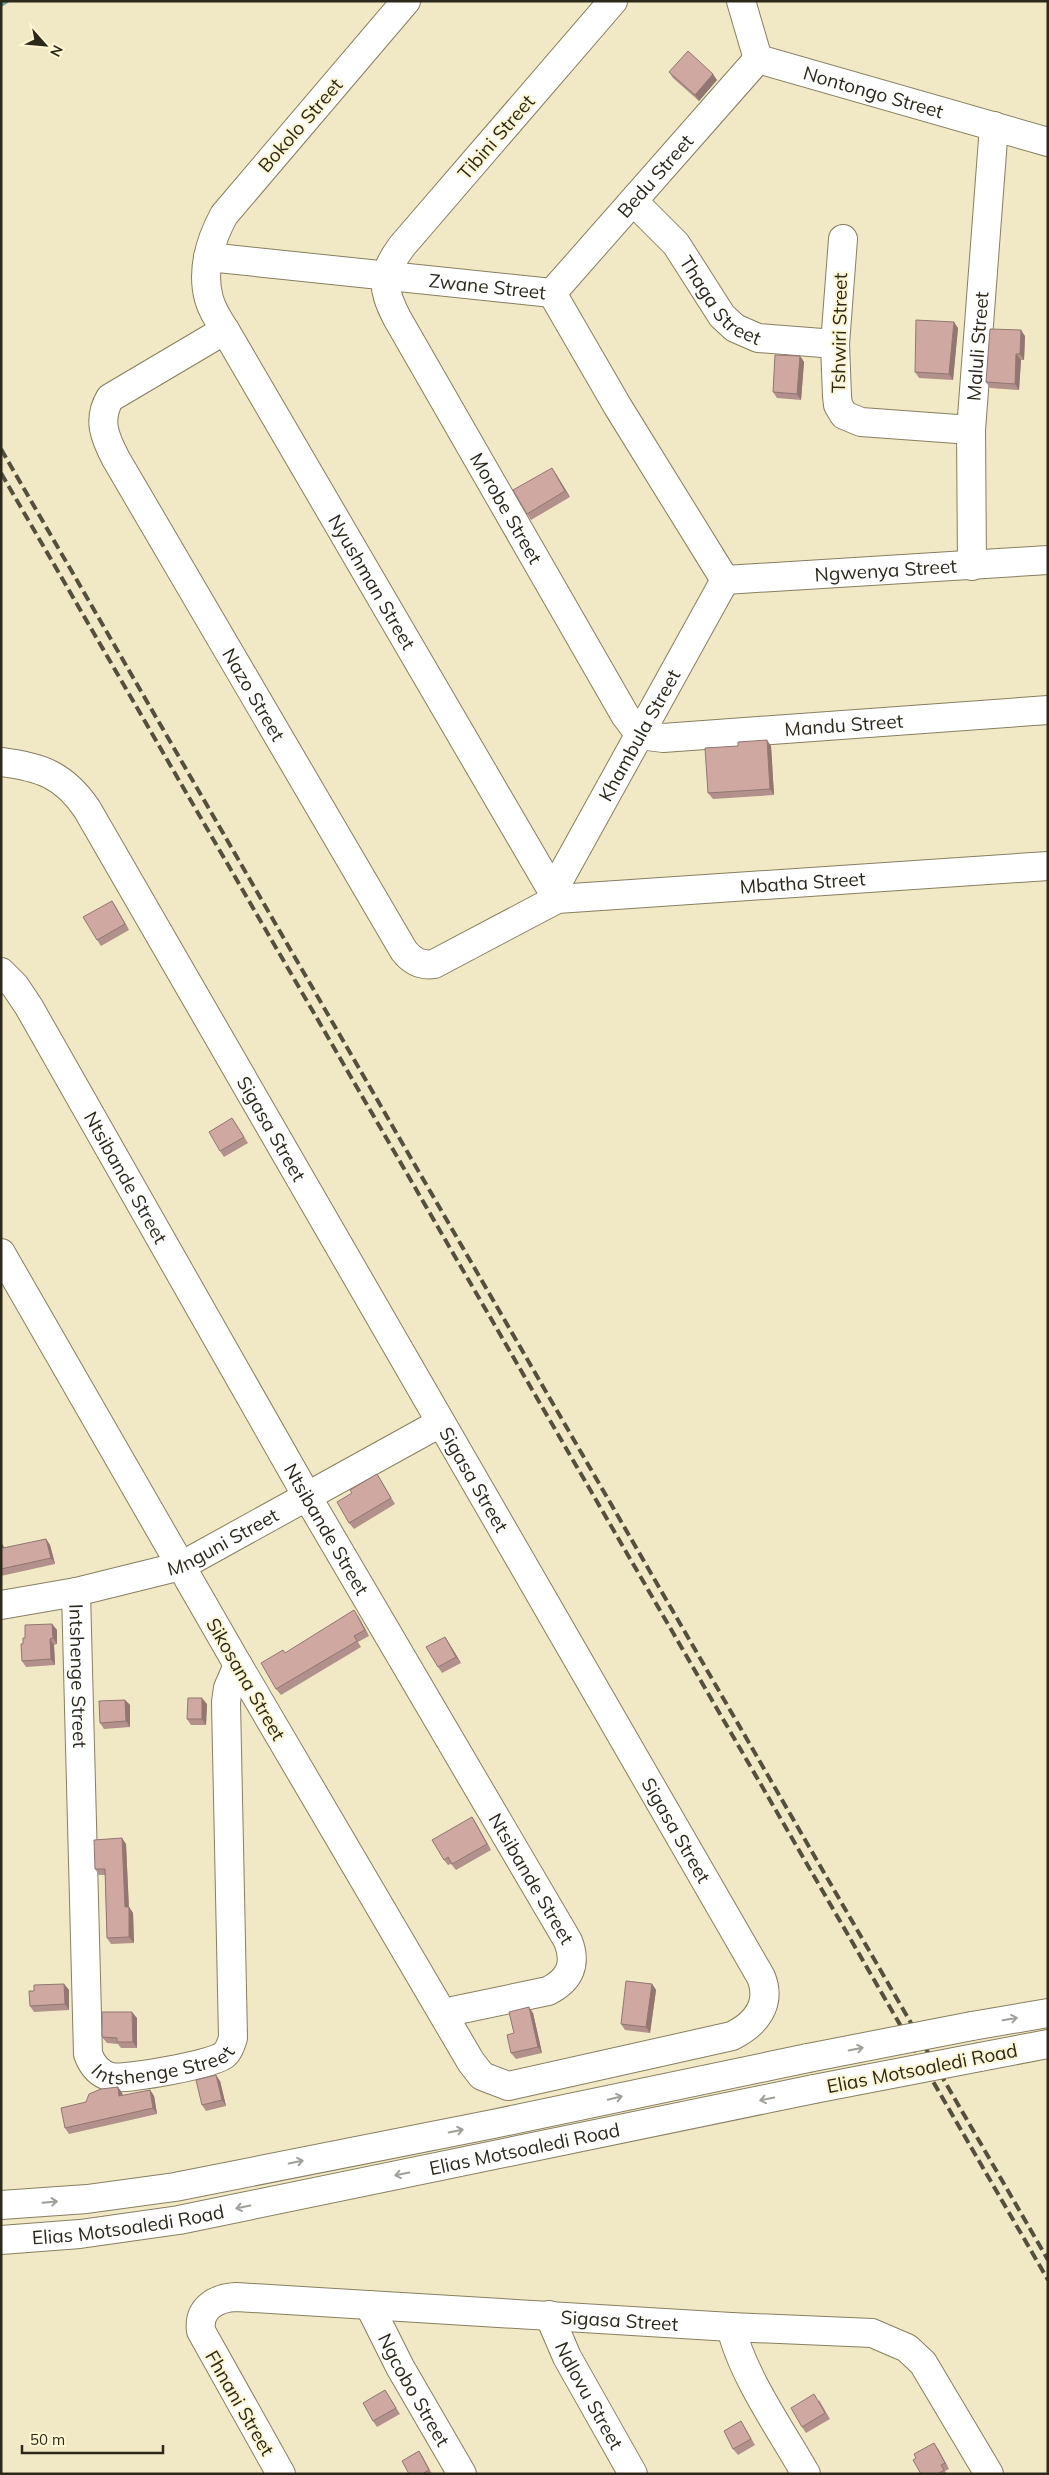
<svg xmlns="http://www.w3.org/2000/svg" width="1049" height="2475" viewBox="0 0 1049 2475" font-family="Mulish,sans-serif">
	<rect width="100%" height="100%" fill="#f1e9c5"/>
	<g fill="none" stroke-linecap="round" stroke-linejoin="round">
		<polyline stroke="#6a9b9a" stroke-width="5.5" points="1,4 6,1"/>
		<g stroke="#877f5f" stroke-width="30">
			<g id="minor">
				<path id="s1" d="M406,1L224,215C210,241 201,270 209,299C212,310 219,321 225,330L557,899"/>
				<path id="s2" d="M613,1L402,246C381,274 381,287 397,318L625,715L640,735L663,738L1048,710"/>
				<polyline points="741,1 758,59"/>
				<path id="s3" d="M758,59L1048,142"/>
				<path id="s4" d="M633,201L676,244L722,316L735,328L758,338L835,344"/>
				<polyline points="843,239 835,344 837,396 838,405 844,415 861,422 971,430"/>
				<path id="s5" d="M208,257L552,293"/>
				<polyline points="552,293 618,407 725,580"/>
				<path id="s6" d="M552,293L758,59"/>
				<path id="s7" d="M225,330L110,398C97,420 105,438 116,459L404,951C412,961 421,966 434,964L557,899L1048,866"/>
				<path id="s8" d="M972,566L971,430L994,126"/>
				<path id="s9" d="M725,580L1048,560"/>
				<path id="s10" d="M1,762C41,767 64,775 87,809L761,1977C772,2004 756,2024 732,2036L508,2086L482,2076L471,2062L238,1665L1,1253"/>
				<path id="s11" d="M553,891L725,580"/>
				<path id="s12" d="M1,972L15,986L29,1007L308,1498L568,1941C577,1964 570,1980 548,1991L443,2013"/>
				<path id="s13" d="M76,1592L88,2054C92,2065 99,2074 111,2077C125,2080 215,2064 224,2055C229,2051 231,2044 233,2038L226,1702L228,1688L238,1665"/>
				<path id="s14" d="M1,1605L76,1592L181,1566L440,1423"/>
				<path id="s15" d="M369,2305L400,2367L462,2474"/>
				<path id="s16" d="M549,2315L567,2357L633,2474"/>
				<path d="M731,2327C742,2375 781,2430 806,2474"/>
				<path id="s17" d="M281,2474L201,2331C198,2308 216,2298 236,2297L731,2327L872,2333L907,2348L923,2363L989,2474"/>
			</g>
		</g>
		<g stroke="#877f5f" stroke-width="30">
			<g id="major">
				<polyline points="972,2026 1048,2013"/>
				<polyline points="980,2057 1048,2044"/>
				<polyline points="1,2205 87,2199 175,2187 493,2124 808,2058"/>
				<path id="s18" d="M1,2240L80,2234L179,2220L814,2089"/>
			</g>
		</g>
		<use href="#minor" stroke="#fff" stroke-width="28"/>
		<use href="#major" stroke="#fff" stroke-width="28"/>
		<g stroke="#54503e" stroke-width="4" stroke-dasharray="10 5" stroke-linecap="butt">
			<polyline points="1,449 1048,2260"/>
			<polyline points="1,473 1048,2280"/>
		</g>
		<g stroke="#877f5f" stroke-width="30" stroke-linecap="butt">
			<g id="major-bridge">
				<polyline points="808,2058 972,2026"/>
				<polyline points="814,2089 980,2057"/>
			</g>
		</g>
		<use href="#major-bridge" stroke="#fff" stroke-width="28"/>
	</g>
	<g fill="#b2908b">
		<polygon points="669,72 717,80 699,101 673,78"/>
		<polygon points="958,328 953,380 919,378 915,372"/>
		<polygon points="1025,336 1024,360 1021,360 1019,390 990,388 986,382"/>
		<polygon points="800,356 804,362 801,400 777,398 773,392"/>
		<polygon points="556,474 570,497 531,520 527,514"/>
		<polygon points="771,746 774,795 713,799 708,793"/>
		<polygon points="112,901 129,930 101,946 97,940"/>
		<polygon points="232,1118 248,1143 224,1157 220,1151"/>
		<polygon points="381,1480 395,1504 354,1529 349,1523"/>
		<polygon points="46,1539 50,1545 55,1564 1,1576 1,1542 5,1548"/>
		<polygon points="358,1616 369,1636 358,1642 361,1647 281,1695 276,1689 285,1653"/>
		<polygon points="52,1624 57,1630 57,1644 54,1645 55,1665 26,1667 22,1661 25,1638"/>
		<polygon points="445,1637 461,1663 442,1673 438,1667"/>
		<polygon points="125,1700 130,1705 130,1727 104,1729 100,1723"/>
		<polygon points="207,1704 206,1725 191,1725 187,1719"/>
		<polygon points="472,1817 491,1850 456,1870 451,1864 448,1865 444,1860"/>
		<polygon points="126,1844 129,1907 133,1913 134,1943 111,1944 107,1938 105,1875 99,1875 95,1869"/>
		<polygon points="64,1984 69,1990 69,2010 34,2012 30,2006 34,1991"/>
		<polygon points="652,1984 656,1990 650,2033 625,2030 621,2024"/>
		<polygon points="533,2013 542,2053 516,2059 511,2053 514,2033"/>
		<polygon points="137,2018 137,2048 121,2048 118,2044 107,2043 102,2037"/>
		<polygon points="220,2081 226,2106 206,2111 202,2105"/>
		<polygon points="118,2087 122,2093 123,2096 150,2090 154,2096 157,2114 69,2134 65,2128 86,2102"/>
		<polygon points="385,2390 400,2414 377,2427 373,2421"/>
		<polygon points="819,2400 830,2419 806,2433 802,2427"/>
		<polygon points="741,2421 755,2445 738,2455 733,2449"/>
		<polygon points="938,2449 949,2469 945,2471 947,2474 921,2474"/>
		<polygon points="419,2451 423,2457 432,2474 409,2474"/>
	</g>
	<g fill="#917671">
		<polygon points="713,74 717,80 699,101 695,95"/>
		<polygon points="954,322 958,328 953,380 949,374"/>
		<polygon points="1021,330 1025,336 1024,360 1020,354"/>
		<polygon points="1016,354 1021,360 1019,390 1015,384"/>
		<polygon points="800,356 804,362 801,400 797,394"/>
		<polygon points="552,468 556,474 570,497 565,491"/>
		<polygon points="767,740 771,746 774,795 770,789"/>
		<polygon points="112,901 116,907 129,930 125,924"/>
		<polygon points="46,1539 50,1545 55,1564 51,1558"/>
		<polygon points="354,1610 358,1616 369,1636 365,1630"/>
		<polygon points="52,1624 57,1630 57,1644 53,1638"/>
		<polygon points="445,1637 449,1643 461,1663 456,1657"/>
		<polygon points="50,1639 54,1645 55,1665 51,1659"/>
		<polygon points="202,1698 207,1704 206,1725 202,1719"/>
		<polygon points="125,1700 130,1705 130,1727 126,1721"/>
		<polygon points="472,1817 476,1823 491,1850 487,1844"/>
		<polygon points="122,1838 126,1844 129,1913 125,1907"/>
		<polygon points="129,1907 133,1913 134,1943 129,1937"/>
		<polygon points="64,1984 69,1990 69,2010 65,2004"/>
		<polygon points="652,1984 656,1990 650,2033 646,2027"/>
		<polygon points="529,2007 533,2013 542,2053 538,2047"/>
		<polygon points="132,2012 137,2018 137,2048 133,2042"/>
		<polygon points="216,2075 220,2081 226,2106 222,2100"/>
		<polygon points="118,2087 122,2093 124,2102 119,2096"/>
		<polygon points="150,2090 154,2096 157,2114 153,2108"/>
		<polygon points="934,2443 938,2449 949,2469 945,2463"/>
	</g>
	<g fill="#cfa8a2" stroke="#917671">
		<polygon points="688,51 713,74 695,95 669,72"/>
		<polygon points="916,320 954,322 949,374 915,372"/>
		<polygon points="990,329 1021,330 1020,354 1016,354 1015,384 986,382"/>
		<polygon points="775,355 800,356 797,394 773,392"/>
		<polygon points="552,468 565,491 527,514 513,490"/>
		<polygon points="767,740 770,789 708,793 705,748 738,746 738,742"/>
		<polygon points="112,901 125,924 97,940 83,917"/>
		<polygon points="232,1118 244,1137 220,1151 209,1132"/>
		<polygon points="377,1474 391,1498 349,1523 337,1502 352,1493 350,1490"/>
		<polygon points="46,1539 51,1558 1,1569 1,1542 3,1548"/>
		<polygon points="354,1610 365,1630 354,1636 357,1641 276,1689 261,1663 283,1650 285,1653"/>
		<polygon points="52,1624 53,1638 50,1639 51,1659 22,1661 21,1644 23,1644 23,1638 25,1638 25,1625"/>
		<polygon points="445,1637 456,1657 438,1667 426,1647"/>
		<polygon points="188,1698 202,1698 202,1719 187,1719"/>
		<polygon points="125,1700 126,1721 100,1723 99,1701"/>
		<polygon points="472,1817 487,1844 452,1864 448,1857 444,1860 432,1840"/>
		<polygon points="122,1838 125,1907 129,1907 129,1937 107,1938 105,1869 95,1869 94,1840"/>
		<polygon points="626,1981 652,1984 646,2027 621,2024"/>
		<polygon points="64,1984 65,2004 30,2006 29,1991 34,1991 34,1985"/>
		<polygon points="529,2007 538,2047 511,2053 507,2035 514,2033 509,2012"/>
		<polygon points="102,2012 132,2012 133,2042 117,2042 117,2038 102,2037"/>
		<polygon points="216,2075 222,2100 202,2105 196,2080"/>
		<polygon points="118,2087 119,2096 150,2090 153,2108 65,2128 61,2108 86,2102 89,2094 101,2089"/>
		<polygon points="385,2390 396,2408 373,2421 363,2403"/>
		<polygon points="814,2394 825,2413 802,2427 791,2408"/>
		<polygon points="741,2421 751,2439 733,2449 724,2431"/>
		<polygon points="934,2443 945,2463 941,2465 944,2470 938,2474 921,2474 913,2460 916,2458 914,2454"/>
		<polygon points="419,2451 429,2470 422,2474 409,2474 402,2461"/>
	</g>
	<defs><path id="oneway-shaft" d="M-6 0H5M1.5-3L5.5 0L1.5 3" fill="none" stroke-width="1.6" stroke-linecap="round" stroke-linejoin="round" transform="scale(1.25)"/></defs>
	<g stroke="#a09f98">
		<use href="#oneway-shaft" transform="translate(1010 2019) rotate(-10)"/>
		<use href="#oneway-shaft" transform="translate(856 2049) rotate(-11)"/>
		<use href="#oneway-shaft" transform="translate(615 2098) rotate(-13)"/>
		<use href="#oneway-shaft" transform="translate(767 2099) rotate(168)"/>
		<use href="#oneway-shaft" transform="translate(456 2131) rotate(-11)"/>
		<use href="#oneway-shaft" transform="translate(296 2162) rotate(-12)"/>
		<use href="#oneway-shaft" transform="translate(402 2174) rotate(168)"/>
		<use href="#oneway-shaft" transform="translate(50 2202) rotate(-5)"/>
		<use href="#oneway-shaft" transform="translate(243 2207) rotate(168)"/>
	</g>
	<g text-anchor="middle" stroke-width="4" stroke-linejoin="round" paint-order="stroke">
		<g font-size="19" fill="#2c291b" stroke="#fef6d2">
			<text dy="7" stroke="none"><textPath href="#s3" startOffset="120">Nontongo Street</textPath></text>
			<text transform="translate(300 125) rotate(-49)" y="7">Bokolo Street</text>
			<text transform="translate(496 137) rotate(-49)" y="7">Tibini Street</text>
			<text dy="7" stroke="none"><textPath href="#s6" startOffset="156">Bedu Street</textPath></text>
			<text dy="7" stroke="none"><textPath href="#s5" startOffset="281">Zwane Street</textPath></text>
			<text dy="7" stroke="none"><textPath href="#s4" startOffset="134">Thaga Street</textPath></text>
			<text transform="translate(839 333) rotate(-89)" y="7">Tshwiri Street</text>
			<text dy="7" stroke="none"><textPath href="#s8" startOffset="220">Maluli Street</textPath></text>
			<text dy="7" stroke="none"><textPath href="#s2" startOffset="621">Morobe Street</textPath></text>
			<text dy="7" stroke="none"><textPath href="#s9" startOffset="161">Ngwenya Street</textPath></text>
			<text dy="7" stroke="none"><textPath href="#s1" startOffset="695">Nyushman Street</textPath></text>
			<text dy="7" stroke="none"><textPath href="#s7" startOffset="471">Nazo Street</textPath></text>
			<text dy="7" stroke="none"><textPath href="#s2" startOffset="1089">Mandu Street</textPath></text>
			<text dy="7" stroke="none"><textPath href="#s11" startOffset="178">Khambula Street</textPath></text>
			<text dy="7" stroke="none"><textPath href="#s7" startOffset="1188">Mbatha Street</textPath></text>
			<text dy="7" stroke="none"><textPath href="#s10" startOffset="471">Sigasa Street</textPath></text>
			<text dy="7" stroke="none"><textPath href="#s12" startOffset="241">Ntsibande Street</textPath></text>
			<text dy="7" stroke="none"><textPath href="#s10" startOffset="876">Sigasa Street</textPath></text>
			<text dy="7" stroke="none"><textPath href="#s12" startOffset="646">Ntsibande Street</textPath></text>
			<text dy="7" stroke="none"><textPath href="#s14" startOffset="232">Mnguni Street</textPath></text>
			<text dy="7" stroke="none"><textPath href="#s13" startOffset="84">Intshenge Street</textPath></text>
			<text transform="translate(246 1679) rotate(60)" y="7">Sikosana Street</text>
			<text dy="7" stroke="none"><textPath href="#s10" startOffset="1281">Sigasa Street</textPath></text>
			<text dy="7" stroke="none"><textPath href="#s12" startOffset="1051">Ntsibande Street</textPath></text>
			<text dy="7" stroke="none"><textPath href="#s13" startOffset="549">Intshenge Street</textPath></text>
			<text transform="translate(922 2068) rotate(-11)" y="7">Elias Motsoaledi Road</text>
			<text dy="7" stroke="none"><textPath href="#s18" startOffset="532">Elias Motsoaledi Road</textPath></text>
			<text dy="7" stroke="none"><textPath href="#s18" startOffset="128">Elias Motsoaledi Road</textPath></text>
			<text dy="7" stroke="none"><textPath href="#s17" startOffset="604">Sigasa Street</textPath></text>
			<text dy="7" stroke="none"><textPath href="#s15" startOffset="96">Ngcobo Street</textPath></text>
			<text dy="7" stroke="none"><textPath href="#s16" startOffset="90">Ndlovu Street</textPath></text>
			<text transform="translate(240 2403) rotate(60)" y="7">Fhnani Street</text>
		</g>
	</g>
	<rect width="1049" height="2475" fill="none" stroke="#2c291b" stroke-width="5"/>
	<g transform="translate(45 45) rotate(117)" stroke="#fef6d2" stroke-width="4" paint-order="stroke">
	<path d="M0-4L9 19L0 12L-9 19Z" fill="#2c291b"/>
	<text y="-8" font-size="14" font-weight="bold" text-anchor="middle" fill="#2c291b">N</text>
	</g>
	<path d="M22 2445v8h141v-8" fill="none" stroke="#2c291b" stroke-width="2.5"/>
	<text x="30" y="2445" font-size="15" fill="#2c291b" stroke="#fef6d2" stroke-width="4" paint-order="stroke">50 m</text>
</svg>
